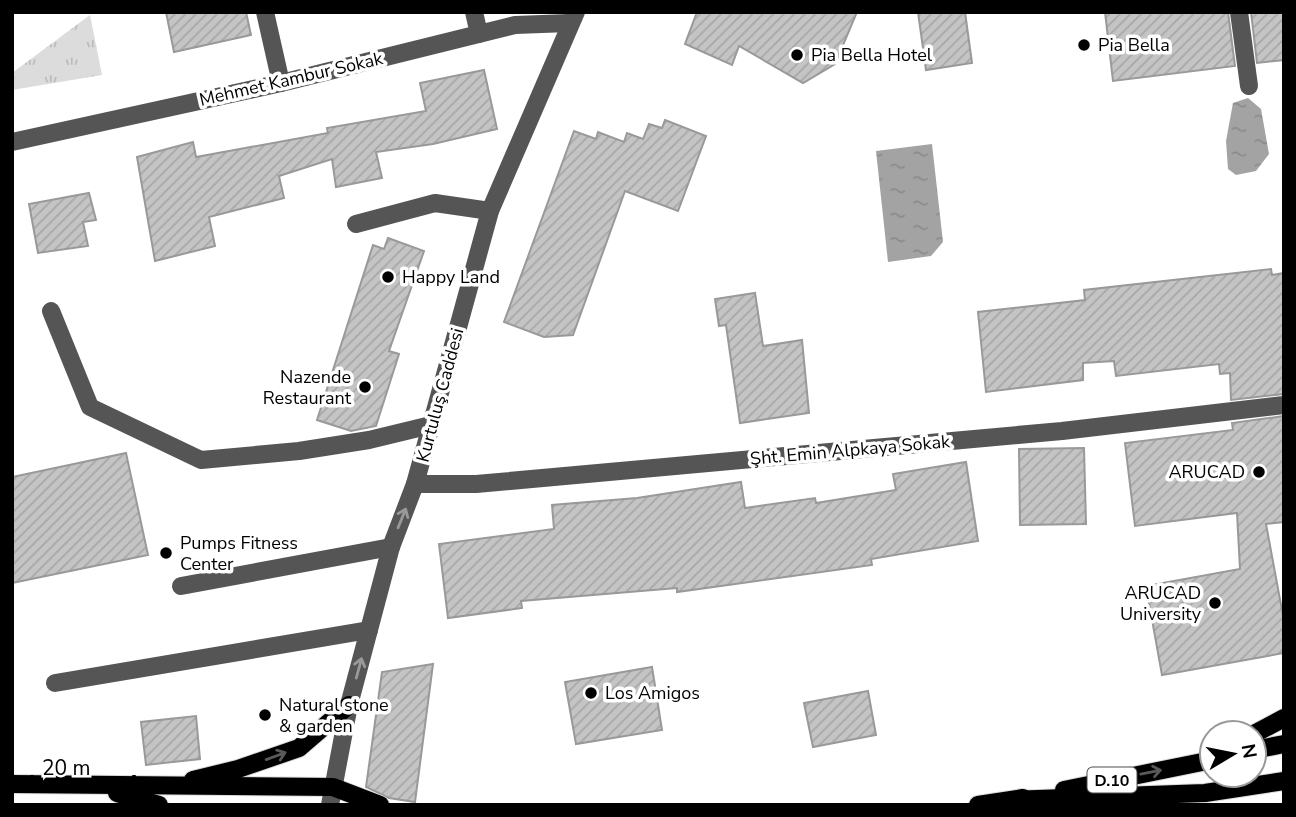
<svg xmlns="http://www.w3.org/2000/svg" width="1296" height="817" viewBox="0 0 1296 817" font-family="'Nunito Sans',sans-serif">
	<defs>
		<pattern id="park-tufts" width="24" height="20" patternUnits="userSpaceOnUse" patternTransform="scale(1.75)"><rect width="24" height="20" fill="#dcdcdc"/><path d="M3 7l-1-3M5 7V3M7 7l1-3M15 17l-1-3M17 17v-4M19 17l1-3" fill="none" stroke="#bbb"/></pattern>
		<pattern id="water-ripples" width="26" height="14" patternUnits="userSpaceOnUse" patternTransform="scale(1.75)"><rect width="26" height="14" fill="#a3a3a3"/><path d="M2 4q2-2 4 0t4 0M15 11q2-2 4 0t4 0" fill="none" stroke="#8b8b8b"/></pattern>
		<pattern id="building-hatch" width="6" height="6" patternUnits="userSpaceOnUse" patternTransform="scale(1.75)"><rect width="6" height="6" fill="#c4c4c4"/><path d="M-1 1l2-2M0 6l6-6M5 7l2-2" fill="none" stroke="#a7a7a7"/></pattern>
	</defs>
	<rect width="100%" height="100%" fill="#fff"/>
	<polygon fill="url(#park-tufts)" points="90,15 102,75 12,90 12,73"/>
	<g fill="url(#water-ripples)">
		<polygon points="1248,98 1261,109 1269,154 1256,171 1236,175 1228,169 1226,141 1233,103"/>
		<polygon points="932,144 943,242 931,256 888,262 876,151"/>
	</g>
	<g fill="url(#building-hatch)" stroke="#999" stroke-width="2">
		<polygon points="166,12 246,12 251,35 174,52"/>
		<polygon points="697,12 857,12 835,64 803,83 739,46 732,65 685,44"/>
		<polygon points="918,12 965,12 972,63 926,70"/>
		<polygon points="1105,12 1228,12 1235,66 1113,81"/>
		<polygon points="1251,12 1284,12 1284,60 1257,63"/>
		<polygon points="484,70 497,129 433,144 376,152 382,178 336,187 332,159 279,176 284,198 209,217 215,246 155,261 137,157 193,142 196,157 328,133 327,128 426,111 420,83"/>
		<polygon points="665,120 706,136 678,211 625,191 573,335 544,337 504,322 574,131 596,139 598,132 624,142 627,133 643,139 649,124 662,128"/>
		<polygon points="89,193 96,220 83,222 88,246 38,253 29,204"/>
		<polygon points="388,238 424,251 389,351 399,354 376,426 351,431 317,420 373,245 384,249"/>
		<polygon points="1271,269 1272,275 1284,273 1284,394 1231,400 1230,373 1220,374 1219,364 1116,376 1114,361 1083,363 1083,380 986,392 978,312 1085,300 1084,290"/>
		<polygon points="755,293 763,346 802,340 809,413 740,423 726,325 719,326 715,299"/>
		<polygon points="1284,416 1284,522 1266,524 1284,621 1284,653 1162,675 1146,586 1240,569 1237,513 1135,526 1125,443 1233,430 1232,423"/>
		<polygon points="1084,448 1086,524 1020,525 1019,449"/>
		<polygon points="126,453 148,555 12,583 12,477"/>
		<polygon points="966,462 978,541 871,559 872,565 677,592 677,588 521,601 522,608 448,618 439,544 554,529 552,505 637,498 741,482 745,508 815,498 816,503 896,490 893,474"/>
		<polygon points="433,664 415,802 389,798 366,787 382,672"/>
		<polygon points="652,667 662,730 576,744 565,682"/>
		<polygon points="868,691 876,735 813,747 804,703"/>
		<polygon points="196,716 200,759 146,765 141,722"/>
	</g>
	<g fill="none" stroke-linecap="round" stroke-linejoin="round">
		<g stroke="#dbdbdb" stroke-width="20">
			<g id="major">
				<polyline points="1254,734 1284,718"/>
				<polyline points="1254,750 1284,744"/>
				<polyline points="193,780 238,769 299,748 349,705"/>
				<polyline points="12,784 333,787 380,805"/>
				<polyline points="1064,790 1212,760"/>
				<polyline points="117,793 159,805"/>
				<polyline points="1012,800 1205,793 1284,781"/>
				<polyline points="978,805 1023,798"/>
			</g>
		</g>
		<g stroke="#555" stroke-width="18">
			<polyline points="265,12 281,83"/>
			<polyline points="474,12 479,34"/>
			<polyline points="1239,12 1249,86"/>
			<polyline points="12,142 281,83 515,25 569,23"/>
			<polyline points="356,224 435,203 490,211"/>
			<polyline points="51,311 90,407 201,460 299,451 369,440 431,425"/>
			<polyline points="415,484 476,484 1062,431 1284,405"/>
			<polyline points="181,586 391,547"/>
			<polyline points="55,683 369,630"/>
			<polyline points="330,805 349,705 391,547 415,484 490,211 576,12"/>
		</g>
		<use href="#major" stroke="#000" stroke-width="18"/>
	</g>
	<defs><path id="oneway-shaft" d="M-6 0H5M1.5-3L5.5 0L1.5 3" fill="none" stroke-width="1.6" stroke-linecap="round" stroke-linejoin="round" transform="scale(1.75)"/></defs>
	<g stroke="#999">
		<use href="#oneway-shaft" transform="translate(402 518) rotate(-68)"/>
		<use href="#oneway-shaft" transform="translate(359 668) rotate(-75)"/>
	</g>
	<g stroke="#595959">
		<use href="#oneway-shaft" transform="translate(276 756) rotate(-20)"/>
		<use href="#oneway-shaft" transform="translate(1151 772) rotate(-11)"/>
	</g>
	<g fill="#000" stroke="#fff" stroke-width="2.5">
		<circle cx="1084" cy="45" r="7"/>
		<circle cx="797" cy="55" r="7"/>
		<circle cx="388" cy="277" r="7"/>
		<circle cx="365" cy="387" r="7"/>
		<circle cx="1259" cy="472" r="7"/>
		<circle cx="166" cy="553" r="7"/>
		<circle cx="1215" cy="603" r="7"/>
		<circle cx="591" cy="693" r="7"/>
		<circle cx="265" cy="715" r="7"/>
	</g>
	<g text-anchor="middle" stroke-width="7" stroke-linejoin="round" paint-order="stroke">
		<rect fill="#fff" stroke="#4c4c4c" stroke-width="2" x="1087.5" y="767.5" width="49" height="25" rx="5"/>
		<g font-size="16" font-weight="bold" fill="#000">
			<text x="1112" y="786">D.10</text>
		</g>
		<g font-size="18" fill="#000" stroke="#fff" text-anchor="start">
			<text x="1098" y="51">Pia Bella</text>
			<text x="811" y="61">Pia Bella Hotel</text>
			<text x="402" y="283">Happy Land</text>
			<text x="351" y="383" text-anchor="end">Nazende<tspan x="351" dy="21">Restaurant</tspan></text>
			<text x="1245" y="478" text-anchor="end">ARUCAD</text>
			<text x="180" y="549">Pumps Fitness<tspan x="180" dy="21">Center</tspan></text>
			<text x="1201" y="599" text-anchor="end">ARUCAD<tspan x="1201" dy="21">University</tspan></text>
			<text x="605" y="699">Los Amigos</text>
			<text x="279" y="711">Natural stone<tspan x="279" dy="21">&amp; garden</tspan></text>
		</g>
		<g font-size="18" fill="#000" stroke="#fff">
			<text transform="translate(291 79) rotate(-13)" y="6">Mehmet Kambur Sokak</text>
			<text transform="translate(440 395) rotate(-75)" y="6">Kurtuluş Caddesi</text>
			<text transform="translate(850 450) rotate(-5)" y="6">Şht. Emin Alpkaya Sokak</text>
		</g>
	</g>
	<rect width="1296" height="817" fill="none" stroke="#000000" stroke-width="28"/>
	<g transform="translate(1233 754) rotate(80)"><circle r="33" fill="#ffffff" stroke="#999999" stroke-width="2"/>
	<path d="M0-5L12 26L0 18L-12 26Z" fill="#000000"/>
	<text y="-10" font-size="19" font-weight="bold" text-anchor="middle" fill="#000000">N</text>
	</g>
	<path d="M32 775v10h102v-10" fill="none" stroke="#000000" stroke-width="3.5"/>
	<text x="42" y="775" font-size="21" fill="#000000" stroke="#ffffff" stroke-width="5" paint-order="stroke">20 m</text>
</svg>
